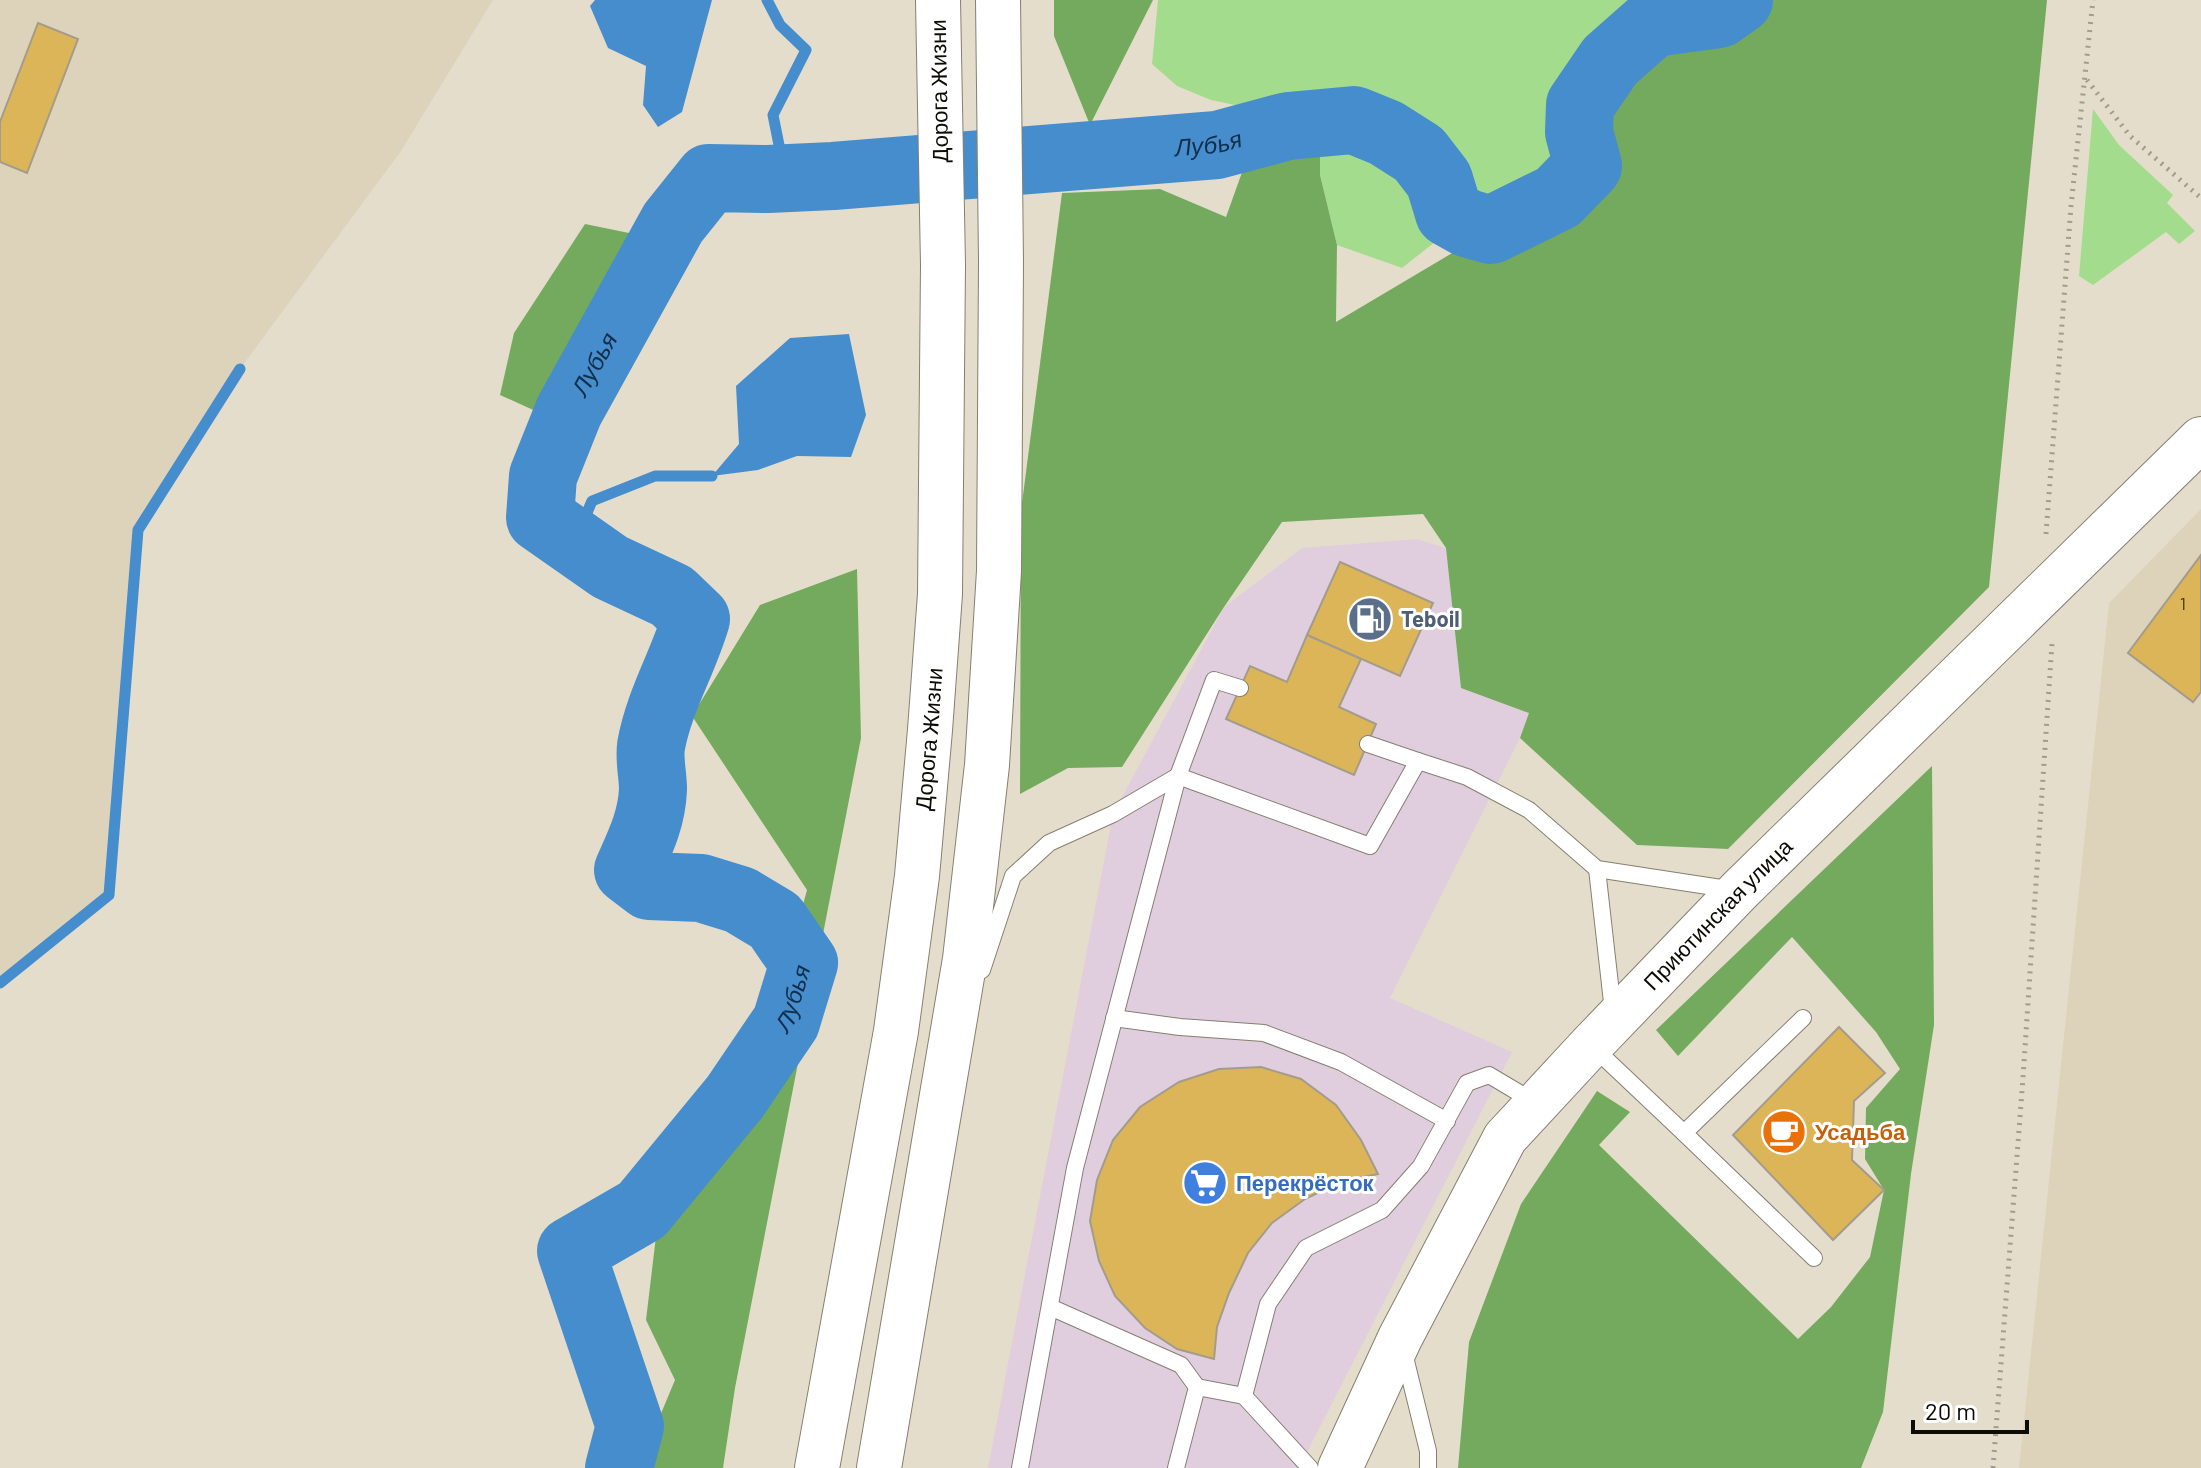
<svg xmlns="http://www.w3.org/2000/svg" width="2201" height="1468" viewBox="0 0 2201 1468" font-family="Barlow,sans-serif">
	<rect width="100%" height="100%" fill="#e5ddcc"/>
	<polygon fill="#e0cede" points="1417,539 1446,548 1461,687 1530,713 1520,738 1390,998 1512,1052 1299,1468 988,1468 1113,814 1224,607 1302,548"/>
	<g fill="#ddd3bb">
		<polygon points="0,0 493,0 401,151 240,369 138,530 109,895 0,983"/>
		<polygon points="2201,509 2201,1468 2019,1468 2109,603"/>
	</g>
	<g fill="#a4dc8e">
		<polygon points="1158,0 1739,0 1719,14 1653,23 1579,132 1588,166 1558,197 1491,230 1445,234 1402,268 1337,245 1320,175 1320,123 1211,100 1177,86 1152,64"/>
		<polygon points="2093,109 2119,145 2173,195 2167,203 2195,231 2179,244 2166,232 2093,285 2079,276"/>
	</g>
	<g fill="#74aa5e">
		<polygon points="1054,0 1153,0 1090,125 1054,36"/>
		<polygon points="1739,0 2047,0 1989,587 1728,849 1637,845 1520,738 1529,713 1461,688 1446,548 1423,514 1282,522 1224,607 1122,767 1068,768 1020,794 1021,511 1062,193 1160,189 1226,217 1264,111 1320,123 1320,175 1337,245 1336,322 1491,230 1558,197 1588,166 1579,132 1580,105 1610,61 1653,23 1719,14"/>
		<polygon points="585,224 634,234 542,414 500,395 514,333"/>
		<polygon points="857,569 861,738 735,1388 723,1468 644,1468 652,1435 675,1380 646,1320 657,1228 777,1000 807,890 692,716 760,605"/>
		<polygon points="1932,766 1934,1025 1911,1174 1883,1412 1861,1468 1458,1468 1469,1342 1521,1204 1597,1091 1630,1112 1599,1145 1798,1339 1831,1307 1870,1257 1884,1190 1865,1159 1866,1108 1900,1069 1876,1032 1792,937 1678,1056 1656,1030"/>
	</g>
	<g fill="#468dcd">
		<polygon points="595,0 712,0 682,112 658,127 643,105 646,66 608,48 590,6"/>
		<polygon points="849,334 866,415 851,457 797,456 758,470 712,476 739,444 736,386 790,338"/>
	</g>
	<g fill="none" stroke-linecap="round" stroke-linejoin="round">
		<g stroke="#468dcd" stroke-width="11">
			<polyline points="767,0 780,25 806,50 773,115 781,155 768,179"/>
			<polyline points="540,518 583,522 592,501 655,476 712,476"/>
			<polyline points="0,983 109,895 138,530 240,369"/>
		</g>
		<path stroke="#468dcd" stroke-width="68" id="s1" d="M619,1468L630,1426L571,1251L642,1210L735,1097L786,1022L804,963L775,921L740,900L701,888L649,886L628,870C640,843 652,819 653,789C653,775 649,760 651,746C659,701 683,663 696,619L672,596L610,567L540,518L543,476L569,411L673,223L709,178L768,179L833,176L1217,145L1288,126L1354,120L1386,133L1419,154L1439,180L1449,213L1467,223L1491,230L1558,197L1588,166L1579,132L1580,105L1610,61L1653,23L1719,14L1739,0"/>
	</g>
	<g fill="#dbb557" stroke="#a39c8c" stroke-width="2">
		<polygon points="38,23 78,39 27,173 0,162 0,122"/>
		<polygon points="2201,555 2201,692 2193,702 2128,653"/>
		<polygon points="1340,562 1433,603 1400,676 1307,635"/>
		<polygon points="1307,635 1361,659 1339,707 1376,724 1354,775 1226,719 1250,666 1287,682"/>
		<polygon points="1839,1027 1885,1073 1854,1101 1852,1160 1884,1190 1833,1240 1733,1135"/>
		<polygon points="1261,1067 1301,1079 1336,1105 1361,1140 1378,1174 1340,1182 1305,1199 1272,1223 1248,1253 1229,1293 1217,1327 1214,1359 1177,1349 1145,1328 1115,1296 1099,1261 1090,1221 1097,1180 1113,1140 1140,1107 1179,1082 1219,1069"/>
	</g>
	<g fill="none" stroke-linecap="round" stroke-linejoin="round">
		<g stroke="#867f70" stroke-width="18">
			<g id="lane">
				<polyline points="1368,744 1418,761"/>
				<polyline points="1178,776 1370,846 1418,761 1467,777 1529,810 1597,869 1734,890"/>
				<polyline points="1597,869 1613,1011"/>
				<polyline points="982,970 1013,876 1049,843 1113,814 1178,776"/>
				<polyline points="1114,1018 1180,1027 1264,1033 1341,1062 1447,1121"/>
				<polyline points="1592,1046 1684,1133 1803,1018"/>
				<polyline points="1684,1133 1814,1258"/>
				<polyline points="1050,1307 1181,1365 1197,1387 1176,1468"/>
				<polyline points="1404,1353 1428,1451 1428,1468"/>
				<polyline points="1197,1387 1244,1396"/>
				<polyline points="1020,1468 1075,1168 1178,776 1214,680 1240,688"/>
				<polyline points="1310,1468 1244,1396 1268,1304 1306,1248 1382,1210 1421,1166 1467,1083 1489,1075 1536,1103"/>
			</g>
		</g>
		<g stroke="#867f70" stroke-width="46">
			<g id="secondary">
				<path id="s2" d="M817,1468L896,1031L917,876L930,730L940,594L943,265L938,0"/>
				<polyline points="879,1468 965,959 987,765 999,571 1001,262 998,0"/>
				<path id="s3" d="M1340,1468L1400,1338L1505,1138L1591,1045L1740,890L2201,439"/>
			</g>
		</g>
		<g stroke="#a29c8f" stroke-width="5" stroke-dasharray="2 6" stroke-linecap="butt">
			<polyline points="2087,80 2130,136 2201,198"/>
			<polyline points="2046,534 2071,206 2093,0"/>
			<polyline points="1993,1468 2023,1078 2052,643"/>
		</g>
		<use href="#lane" stroke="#fff" stroke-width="16"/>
		<use href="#secondary" stroke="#fff" stroke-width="44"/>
	</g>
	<defs>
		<g id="fuel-disc" transform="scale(2.3)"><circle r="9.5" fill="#5c6f8a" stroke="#fff"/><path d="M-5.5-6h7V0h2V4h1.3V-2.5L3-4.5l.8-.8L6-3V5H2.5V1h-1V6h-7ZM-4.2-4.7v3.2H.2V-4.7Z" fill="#fff"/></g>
		<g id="cafe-disc" transform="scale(2.3)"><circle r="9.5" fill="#e8710a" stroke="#fff"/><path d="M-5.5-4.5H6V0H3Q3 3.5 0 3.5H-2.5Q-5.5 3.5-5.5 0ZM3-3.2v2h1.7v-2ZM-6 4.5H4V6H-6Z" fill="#fff"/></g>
		<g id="supermarket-disc" transform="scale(2.3)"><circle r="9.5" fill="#3f7fe0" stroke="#fff"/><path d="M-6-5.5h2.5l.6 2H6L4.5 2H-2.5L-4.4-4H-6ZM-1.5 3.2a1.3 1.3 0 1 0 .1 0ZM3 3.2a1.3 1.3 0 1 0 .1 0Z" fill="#fff"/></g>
	</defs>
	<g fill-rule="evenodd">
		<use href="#fuel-disc" x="1370" y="619"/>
		<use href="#cafe-disc" x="1784" y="1132"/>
		<use href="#supermarket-disc" x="1205" y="1183"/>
	</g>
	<g text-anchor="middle" stroke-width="6" stroke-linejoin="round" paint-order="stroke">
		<g font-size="18" fill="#40361a">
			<text x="2183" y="610">1</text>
		</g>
		<g font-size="22" fill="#0d0b06" stroke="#fff">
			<text transform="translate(939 91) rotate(-91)" y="8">Дорога Жизни</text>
			<text dy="8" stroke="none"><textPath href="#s2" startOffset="738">Дорога Жизни</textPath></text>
			<text dy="8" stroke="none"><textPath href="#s3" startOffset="678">Приютинская улица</textPath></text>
		</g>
		<g font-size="22" font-weight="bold" fill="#4e5e75" stroke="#fff" text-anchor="start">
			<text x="1401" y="627">Teboil</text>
		</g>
		<g font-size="22" font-weight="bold" fill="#c56008" stroke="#fff" text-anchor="start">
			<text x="1815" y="1140">Усадьба</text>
		</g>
		<g font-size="22" font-weight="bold" fill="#366cbe" stroke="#fff" text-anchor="start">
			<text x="1236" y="1191">Перекрёсток</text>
		</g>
		<g font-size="24" font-style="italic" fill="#112f4a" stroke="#fff">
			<text dy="8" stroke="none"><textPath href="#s1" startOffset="2156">Лубья</textPath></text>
			<text dy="8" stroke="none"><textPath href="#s1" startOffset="1436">Лубья</textPath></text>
			<text dy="8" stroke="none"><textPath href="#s1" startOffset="572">Лубья</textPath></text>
		</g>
	</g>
	<path d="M1913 1420v12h114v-12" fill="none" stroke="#0d0b06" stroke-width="4"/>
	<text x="1925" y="1420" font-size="24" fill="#0d0b06" stroke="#ffffff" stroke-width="6" paint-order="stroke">20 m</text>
</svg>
